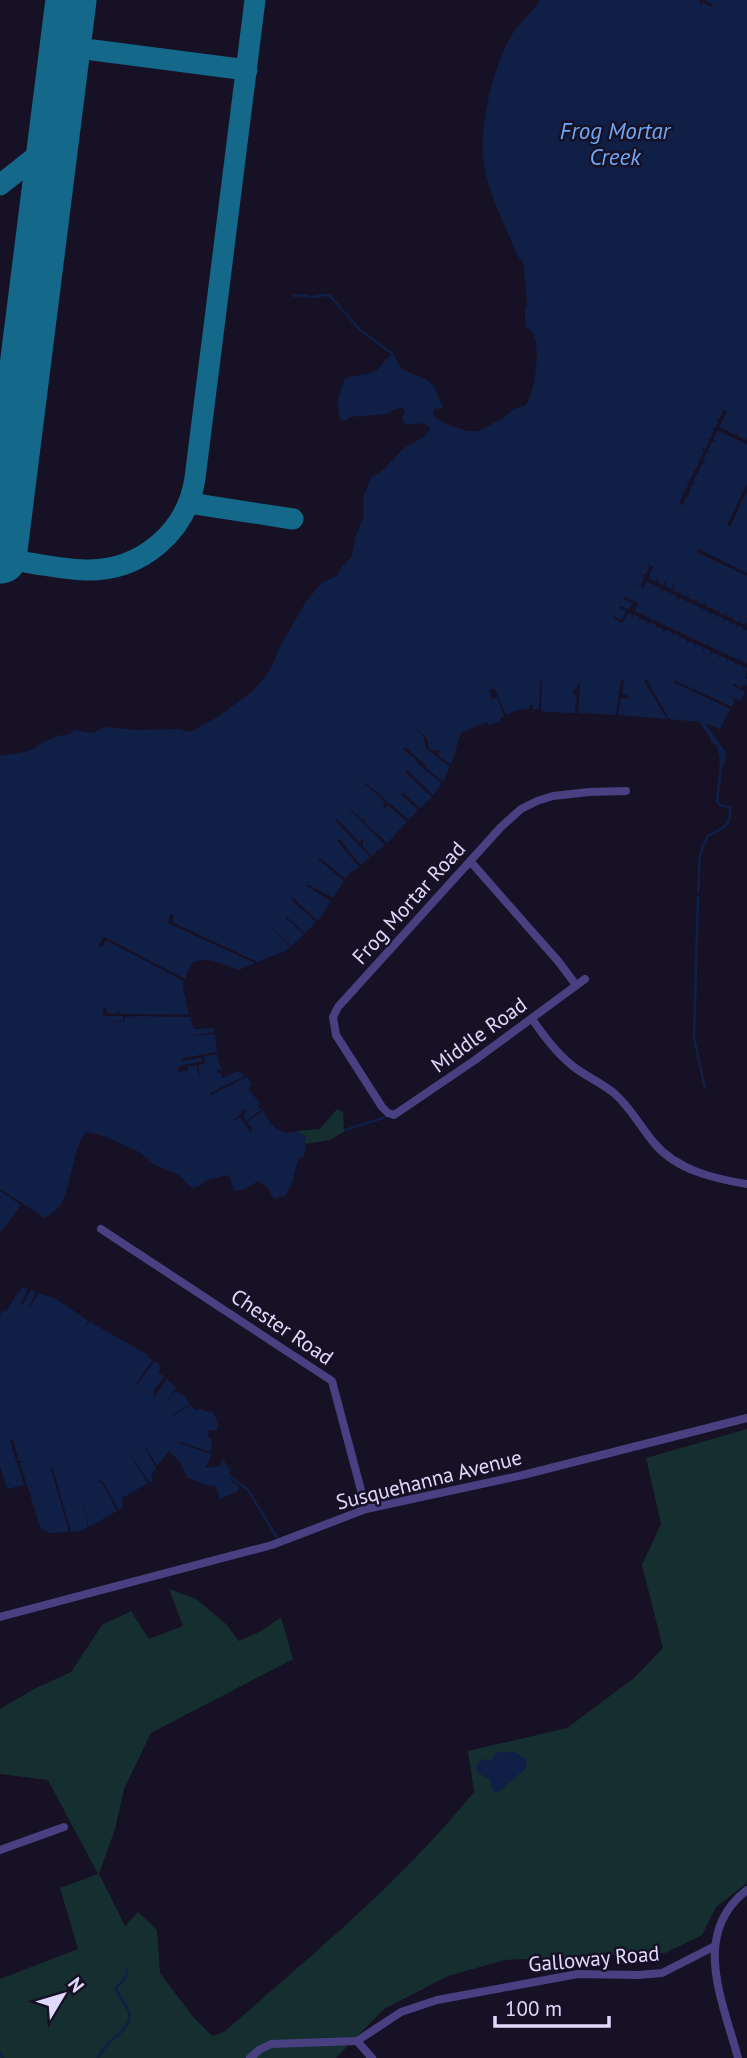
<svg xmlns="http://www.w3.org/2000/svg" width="747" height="2058" viewBox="0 0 747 2058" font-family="'PT Sans',sans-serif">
	<rect width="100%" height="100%" fill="#171126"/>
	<g fill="#152e30">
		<polygon points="337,1109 343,1112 344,1132 330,1140 306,1144 304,1142 306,1137 297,1131 320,1129"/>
		<path d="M747,1429V1883L716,1907L702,1935L665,1953L505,1960L448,1976L384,2009L336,2058H0V1979L78,1949L60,1888L98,1874L48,1780L0,1774V1709L34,1689L71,1672L102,1625L131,1611L149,1639L183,1626L169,1589L196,1599L226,1624L239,1641L263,1630L281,1617L293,1659L151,1733L124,1789L115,1829L99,1874L125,1926L138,1912L157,1930L160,1973L194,2018L212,2036L224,2032C311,1956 401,1882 474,1792L468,1751L567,1728L634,1678L663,1648L642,1565L661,1524L646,1458Z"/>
	</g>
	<g fill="#101f46">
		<path d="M540,0H699L700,6L703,2L711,7L713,5L704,0H747V441L719,427L726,412L724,410L720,419H716L719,421L710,439H707L710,440L680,502L678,501L685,505L683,504L712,441L715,442L713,440L718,430L747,444V484L727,525L730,527L747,490V573L699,549L697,552L747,576V622L745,626L726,616V612L725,616L712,610L714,607L711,609L704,606L705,602L703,606L696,602L697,598L695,602L672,590L675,582L671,590L664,586L667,578L663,586L656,582L659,576L655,582L648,578L653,567L650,566L640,587L646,581L662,588L661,592L663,589L670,592L669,596L671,593L678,596L677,600L679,597L710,612L709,616L711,612L737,625L736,629L738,625L747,630V664L642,615L644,612L641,615L634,611L638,603L625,597L624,599L633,603L622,620V623L628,612L640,617L639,621L641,618L656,625V629L657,626L664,629L663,633L665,629L672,632V636L673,633L688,640L687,644L689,641L704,647L702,651L705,648L712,651L710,655L712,652L747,668L745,678L747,679V686L743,684L741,688L736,684L739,683L732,685L745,692L741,701L727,695L735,700L732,707L694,689L695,685L693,689L674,680L676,677L673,682L730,709L720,729L708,724L706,725L726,752L724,766L719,767L720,761L717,746L710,742L711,739L699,722L669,719L647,680H644L645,683L667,719L618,715L621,698L628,699L629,696L622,694L624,680L621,679L616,715L578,713L580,683H578L577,689H573V694L577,695L575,713L545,712L541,710L542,681L540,680L539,709H534L533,712V705H529V709L517,710L506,715L495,689L490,690L486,679L492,699L497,697L504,716L501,717L500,721L490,725L487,722L461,733L451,765L438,755L441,750L433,751L429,748L427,738L412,726L423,736L426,748L450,767L443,782L425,767L426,766L405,747L403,749L417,761L416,762L442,784L433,795L407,770L405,772L389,757L432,797L420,808L403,793L401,794L418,810L409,820L366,783H364L385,802L382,806L385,808L388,805L407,822L387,843L363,821L368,815L362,820L357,816L360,811L357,815L345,805L385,845L371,856L363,846V839L359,842L337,819L335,820L370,857L361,865L339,839L337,840L345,850L341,853L346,851L359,867L349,874L346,879L319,857L318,859L344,881L333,898L309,885H305L331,901L318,921L292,897L293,901L316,922L305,933L287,917L285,919L290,921L304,935L291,946L268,924L290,947L285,951L257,962L171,922L168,923L255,963L239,970C229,966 203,955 193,963C189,966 187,974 185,979L104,937L99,945L106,940L184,981L183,988L189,1015L119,1014V1009L118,1014L106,1013V1008L103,1009V1015L190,1017L194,1029L214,1028V1032L186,1037L215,1034L217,1052L181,1059L182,1061L202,1057L203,1062L182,1065H197L200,1076L198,1065L205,1063L204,1056L217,1054L221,1070H217V1073H221L222,1078L238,1071L245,1076L210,1093L211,1095L247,1077L252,1083L249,1090L258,1101L261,1103L258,1105L260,1109L266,1106L246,1121L243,1116L247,1111L246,1109L229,1116L245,1110L232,1121L240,1117L250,1132L253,1131L247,1122L266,1109L264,1113C271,1126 281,1137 297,1131L307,1137L304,1142L306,1147L304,1156L298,1160L292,1183L286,1195L274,1199L267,1187L258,1181L246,1189L235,1191L233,1188L230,1177L227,1175L207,1180L200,1186L192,1188L179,1175L155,1165L139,1152L104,1136L87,1132C73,1141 72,1189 59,1207C55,1211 50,1214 45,1218L0,1189V756C17,753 30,754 44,741C47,741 50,739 53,738C61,733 65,738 75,730L93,733L104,727L137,730L176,729L190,732L216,718L254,690L270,670L281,645L305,603L321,583L337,576L342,567L352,556L356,535L364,516L363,497L371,477C384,473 392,459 402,450C411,442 423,441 430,429C424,420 415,425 406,425L402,419L405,411L402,407L385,414L350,417L345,421L341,420C335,404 339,395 345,379C356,373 365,377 375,371C383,366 385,358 393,354L402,369L427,380L434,386L443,408L434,409L433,413L435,417L448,425L468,431H479L503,418L514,409L526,405C535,391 541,348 533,333C531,330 527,328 525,326V310L527,303L524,269L523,263L517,255C506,228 488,191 484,164C478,131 493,67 510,38C518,23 531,14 540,0Z"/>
		<polygon points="0,1191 21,1205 0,1233"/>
		<path d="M31,1281L21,1304L23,1305L31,1289L36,1292L29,1307L30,1308L38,1293L55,1298L88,1321L84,1328L90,1322L148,1355L147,1356L153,1360L135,1385L136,1386L155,1361L161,1366L158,1372L164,1377L154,1390V1397L167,1379L176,1388L163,1407L177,1389L176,1392L184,1396L190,1404L171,1416V1417L191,1405L195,1410L200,1409L213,1413C216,1418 219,1424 217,1430H209L208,1437L212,1440L211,1452L179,1442L178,1443L211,1454L208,1464L205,1466L206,1468L221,1466V1460L224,1461L230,1470L231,1481L239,1487L238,1491L220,1499L215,1486C202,1486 199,1481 187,1478L180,1462L169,1451L158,1465H157L143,1444L156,1468L151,1476L153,1481L150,1483L124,1446L148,1483L122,1498L123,1507L119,1510L102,1480L97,1482L102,1483L117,1511L89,1527L82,1500L88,1527L80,1531L71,1532L52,1466L51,1469L69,1532L50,1533L41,1529L20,1463L25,1461H19L13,1440L10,1441L24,1485L7,1489L0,1466V1315L3,1310L6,1312L20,1288L16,1297L22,1287L27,1289Z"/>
		<polygon points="514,1751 522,1757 527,1759 526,1768 501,1790 495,1793 491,1788 492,1781 477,1772 478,1763 482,1759 491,1761 495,1753"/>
	</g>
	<g fill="#171126">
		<polygon points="721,409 727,411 719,427 726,431 729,429 728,432 736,435 738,433 737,436 745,440 747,437 747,444 717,430 713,440 716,442 712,442 708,450 710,453 707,452 703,461 705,464 702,463 698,472 700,474 697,473 693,482 695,484 692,484 688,493 690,495 687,495 683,503 685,506 677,502 680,502 684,493 682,491 685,492 689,483 686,481 690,481 694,472 692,469 695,470 700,462 697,460 700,460 704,451 702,448 705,449 710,441 706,439 710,439 714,430 712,428 715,428 719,421 716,418 720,419 723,411"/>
		<polygon points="645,563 653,567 648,578 655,582 659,576 656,582 663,586 668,577 665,586 671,590 675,581 673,590 679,594 682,588 680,594 687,597 689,594 688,598 695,601 698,598 696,602 703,605 706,602 705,606 711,609 714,606 713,610 718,612 721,609 719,613 724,616 728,612 726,616 731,619 733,615 733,620 738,622 741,619 740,623 745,626 747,622 747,630 745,629 742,632 744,628 738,626 736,629 737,625 732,622 728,626 730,622 725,619 723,623 723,618 718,616 716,619 717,615 712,612 708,616 710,612 703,608 701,612 702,608 695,604 693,608 694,604 687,601 684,604 686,600 680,597 677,601 677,596 671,593 669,596 670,592 663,589 661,593 662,588 655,585 653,589 654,585 647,581 643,588 634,584 641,586 645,577 640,574 646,575 650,567"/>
		<polygon points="625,597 638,603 634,611 641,615 644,612 643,615 648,618 650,615 650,619 656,622 659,619 657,622 664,625 665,622 665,626 671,629 674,626 672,629 678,632 681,629 680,633 686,636 687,633 687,636 693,639 695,637 694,640 700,643 702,640 702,643 707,646 709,643 709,646 714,649 716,646 715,650 720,652 722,649 721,653 726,655 728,652 727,655 733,658 735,655 734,658 738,661 741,658 740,661 747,664 747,668 744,667 743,670 743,666 737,663 734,666 735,662 729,659 727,663 727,659 721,656 718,658 719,655 713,652 710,655 711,651 705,648 703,651 703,647 697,644 695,648 695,644 689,641 687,644 687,640 681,637 678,640 680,636 674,633 671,637 672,632 666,630 663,632 664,629 658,626 656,629 656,625 650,622 647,625 648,621 642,618 639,621 640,617 634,614 632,618 632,614 629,612 622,623 613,618 614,616 622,620 626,611 619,608 620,606 630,610 633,603 624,599"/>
		<polygon points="170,914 174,915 172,922 257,962 255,963 168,923"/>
		<polygon points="103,937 185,979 184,981 106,940 102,947 99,946"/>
		<polygon points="106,1008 107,1013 117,1014 118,1009 119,1014 189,1015 190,1017 135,1016 135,1020 134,1016 126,1017 125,1016 124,1022 105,1022 123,1021 123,1016 103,1016 103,1009"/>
		<polygon points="217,1052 217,1054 204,1056 205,1063 198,1065 200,1077 196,1065 188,1066 188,1070 179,1072 178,1067 203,1061 201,1057 181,1061 181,1059"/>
	</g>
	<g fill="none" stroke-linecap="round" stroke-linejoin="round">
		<g stroke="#101f46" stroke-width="2.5">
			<path d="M294,296C306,293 306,298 315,297C322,296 322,293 330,296L360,330L393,354"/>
			<path d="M698,892C701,868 695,858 708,836C722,828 732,827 730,808L720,805L717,801L721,767"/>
			<polyline points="698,897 694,1038 705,1088"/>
			<polyline points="345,1130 386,1117"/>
			<polyline points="230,1476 248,1490 278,1539"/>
			<polyline points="0,2054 3,2058"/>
			<path d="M98,2058C101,2053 104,2048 108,2044C116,2035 132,2027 129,2013C127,2004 118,1998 116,1988L126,1977L127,1970"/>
		</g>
		<g stroke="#14698a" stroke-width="21">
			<polyline points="93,50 247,70"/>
			<polyline points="0,185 53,143"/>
			<polyline points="189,503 293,519"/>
			<path d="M0,558C28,562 57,569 86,570C141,571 187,532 195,478L255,0"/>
		</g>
		<polyline stroke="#14698a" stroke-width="51" points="1,558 71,0"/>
		<g stroke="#494082" stroke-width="8">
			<polyline points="470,861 558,961 576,985"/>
			<polyline points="585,979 475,1060 394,1115 388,1113 382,1107 336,1035 333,1017 338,1007 501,827 521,809 537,801 553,796 589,792 626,791"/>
			<path d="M532,1019C544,1036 557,1054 574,1067C587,1077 602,1083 615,1094C631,1108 641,1128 655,1144C677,1170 715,1179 747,1184"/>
			<polyline points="101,1229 332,1381 366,1509"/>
			<polyline points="0,1617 272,1545 366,1509 523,1475 747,1418"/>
			<polyline points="0,1850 64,1827"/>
			<polyline points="357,2041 372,2058"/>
			<polyline points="250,2058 259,2050 271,2044 357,2041 401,2012 437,2000 578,1974 638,1975 662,1973 715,1946"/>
			<path d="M738,2058C723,2001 690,1934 747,1890"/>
		</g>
	</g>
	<g text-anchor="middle" stroke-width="5" stroke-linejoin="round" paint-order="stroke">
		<g font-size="21" fill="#e1d9fc" stroke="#171126">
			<text transform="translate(409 903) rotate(-48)" y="7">Frog Mortar Road</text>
			<text transform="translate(479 1035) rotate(-36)" y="7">Middle Road</text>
			<text transform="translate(282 1327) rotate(34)" y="7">Chester Road</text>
			<text transform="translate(429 1480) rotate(-14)" y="7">Susquehanna Avenue</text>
			<text transform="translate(594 1959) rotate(-5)" y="7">Galloway Road</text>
		</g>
		<g font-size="23" font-style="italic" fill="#6ea8f5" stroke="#171126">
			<text x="615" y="139">Frog Mortar<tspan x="615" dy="26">Creek</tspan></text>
		</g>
	</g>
	<g transform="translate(63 1995) rotate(52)" stroke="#171126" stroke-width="5" paint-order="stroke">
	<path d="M0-5L12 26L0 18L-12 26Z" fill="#e1d9fc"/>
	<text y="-10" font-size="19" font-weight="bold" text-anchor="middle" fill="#e1d9fc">N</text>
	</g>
	<path d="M495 2016v10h114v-10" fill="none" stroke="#e1d9fc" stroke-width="3.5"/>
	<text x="505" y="2016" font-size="21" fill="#e1d9fc" stroke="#171126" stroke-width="5" paint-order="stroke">100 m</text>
</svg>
